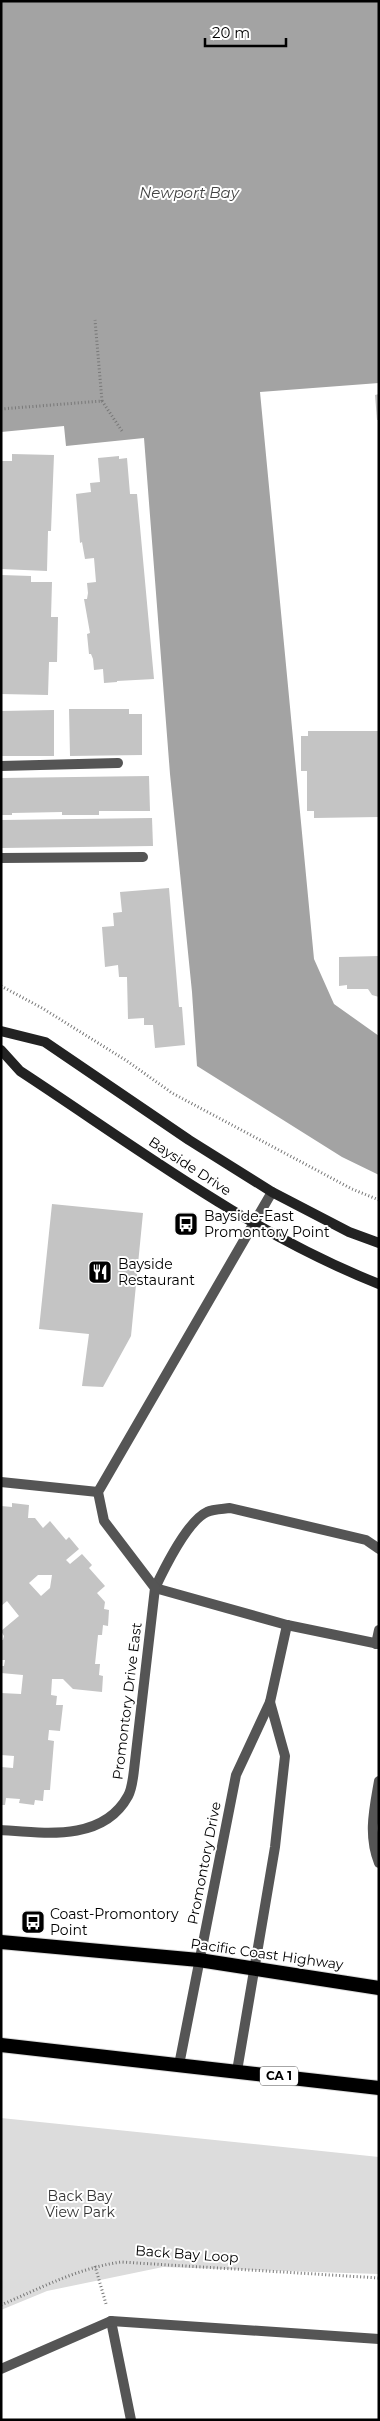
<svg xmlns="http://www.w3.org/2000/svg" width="380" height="2421" viewBox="0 0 380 2421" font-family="Montserrat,sans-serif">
	<rect width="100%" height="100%" fill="#fff"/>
	<polygon fill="#dcdcdc" points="1,2118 379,2157 379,2274 163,2267 47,2291 1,2310"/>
	<polygon fill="#a3a3a3" points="1,1 379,1 379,383 260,392 314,959 334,1004 379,1036 379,1175 342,1157 197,1066 192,992 170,774 144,438 66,446 64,426 1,432"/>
	<g fill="#c4c4c4" fill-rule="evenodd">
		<polygon points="379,394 379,420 377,420 375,395"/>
		<polygon points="12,454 54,455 51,531 48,531 47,571 1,569 1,461 12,461"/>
		<polygon points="119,456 119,459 127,458 130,494 137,494 154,679 117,681 117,682 104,683 103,669 94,670 93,659 91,654 89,654 87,634 90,633 84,599 87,599 88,593 87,583 96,582 94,558 85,559 82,542 80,543 76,494 91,492 90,483 100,482 98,458"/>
		<polygon points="1,575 31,576 31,582 52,582 51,617 58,617 57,662 49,662 48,695 1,694"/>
		<polygon points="69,709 129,709 129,714 142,714 142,755 70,756"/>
		<polygon points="54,710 54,756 1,756 1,711"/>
		<polygon points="308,731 379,731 379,817 314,818 314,811 307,811 307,771 301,771 301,736 308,736"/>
		<polygon points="149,776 150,811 99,811 99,815 62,815 62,812 12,813 12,815 1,815 1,778"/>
		<polygon points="152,818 153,846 1,848 1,820"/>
		<polygon points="169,888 179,1007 182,1007 185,1045 155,1048 153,1025 144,1025 144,1018 128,1019 127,977 119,977 118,965 105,967 102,927 114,926 113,913 122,912 120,892"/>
		<polygon points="379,956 379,997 372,995 368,989 347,989 347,985 339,986 339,957"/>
		<polygon points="52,1204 143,1213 131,1336 103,1387 82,1386 89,1334 39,1329"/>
		<path d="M12,1503L29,1505L28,1518H35L43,1528L50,1521L66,1540L69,1537L79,1549L66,1560L70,1564L82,1554L92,1565L89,1568L105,1586L97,1593L105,1602L104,1609L109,1610L108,1626L103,1625L102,1635H98L95,1664H100L99,1675L103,1676L102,1692L73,1689L63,1679H52L51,1695L57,1696L56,1705H63L60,1731L49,1730L48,1740L54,1741L50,1790H44L43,1801L35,1800L34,1805L19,1803L20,1799L6,1798L5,1805H1V1767L13,1768L14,1756L1,1755V1693L21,1694L23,1675L1,1673V1666H4L5,1660H1V1640H3L4,1636L1,1631L19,1616L7,1601L1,1606V1506L12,1507ZM38,1575H52L50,1588L41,1596L29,1583Z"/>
	</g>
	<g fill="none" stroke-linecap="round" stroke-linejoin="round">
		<g stroke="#dbdbdb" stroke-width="16">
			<g id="trunk">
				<polyline points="1,1942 199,1960 379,1988"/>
				<polyline points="1,2045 379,2088"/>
			</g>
		</g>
		<g stroke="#777" stroke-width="3" stroke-dasharray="1 2.5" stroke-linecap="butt">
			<polyline points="102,401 122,431"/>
			<polyline points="1,409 102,401 95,320"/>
			<polyline points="1,986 42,1008 127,1061 172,1093 352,1189 379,1200"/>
			<polyline points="95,2266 106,2304"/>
			<path d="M1,2305C41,2288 78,2268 121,2262L379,2278"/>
		</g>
		<g stroke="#555" stroke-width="10">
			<polyline points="1,766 118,763"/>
			<polyline points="1,858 143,857"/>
			<path d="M155,1588C164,1569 187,1521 207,1512C213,1509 223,1509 230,1508L366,1540L379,1549"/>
			<polyline points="376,1644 379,1630"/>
			<polyline points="111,2321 131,2420"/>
			<polyline points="1,2369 111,2321 379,2339"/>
		</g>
		<g stroke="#555" stroke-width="10">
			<polyline points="1,1482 98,1492"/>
			<polyline points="155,1588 287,1625 379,1644"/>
			<path d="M379,1781C374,1810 368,1835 379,1863"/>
			<path d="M1,1830C44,1833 103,1842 128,1796C132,1789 133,1778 134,1770L155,1588L104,1521L98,1492L272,1192"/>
			<polyline points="179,2065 236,1775 270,1702 287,1625"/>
			<polyline points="237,2071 275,1847 285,1756 270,1702"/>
		</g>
		<g stroke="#222" stroke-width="10">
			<polyline points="1,1031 45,1042 189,1140 272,1192 349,1232 379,1243"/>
			<path d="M1,1050L20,1071C136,1147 249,1233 379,1284"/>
		</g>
		<use href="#trunk" stroke="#000" stroke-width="14"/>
	</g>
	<defs>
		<g id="bus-square" transform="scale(1.25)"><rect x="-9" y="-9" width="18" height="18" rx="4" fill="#000" stroke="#fff"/><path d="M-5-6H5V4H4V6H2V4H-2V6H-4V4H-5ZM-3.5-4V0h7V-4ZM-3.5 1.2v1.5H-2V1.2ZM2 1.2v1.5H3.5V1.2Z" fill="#fff"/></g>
		<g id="restaurant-square" transform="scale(1.25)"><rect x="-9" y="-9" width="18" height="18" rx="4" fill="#000" stroke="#fff"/><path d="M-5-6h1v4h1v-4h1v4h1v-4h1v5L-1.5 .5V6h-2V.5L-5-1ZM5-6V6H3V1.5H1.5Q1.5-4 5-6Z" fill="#fff"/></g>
	</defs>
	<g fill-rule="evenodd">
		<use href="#bus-square" x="186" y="1224"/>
		<use href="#restaurant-square" x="100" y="1272"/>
		<use href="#bus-square" x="33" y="1922"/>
	</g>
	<g text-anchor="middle" stroke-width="4" stroke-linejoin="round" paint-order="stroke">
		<rect fill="#fff" stroke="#4c4c4c" stroke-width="1" x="260" y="2066.5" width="38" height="19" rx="4"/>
		<g font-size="12" font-weight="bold" fill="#000">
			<text x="279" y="2080">CA 1</text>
		</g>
		<g font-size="14" fill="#000" stroke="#fff">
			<text transform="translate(190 1166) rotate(33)" y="5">Bayside Drive</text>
			<text transform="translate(127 1701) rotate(-83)" y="5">Promontory Drive East</text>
			<text transform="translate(204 1863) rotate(-79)" y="5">Promontory Drive</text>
			<text transform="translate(267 1954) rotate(8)" y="5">Pacific Coast Highway</text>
			<text transform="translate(187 2254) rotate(4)" y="5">Back Bay Loop</text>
		</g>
		<g font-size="14" fill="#000" stroke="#fff" text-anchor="start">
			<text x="204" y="1221">Bayside-East<tspan x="204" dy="16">Promontory Point</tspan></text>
			<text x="118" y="1269">Bayside<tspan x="118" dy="16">Restaurant</tspan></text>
			<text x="50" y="1919">Coast-Promontory<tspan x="50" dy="16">Point</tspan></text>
		</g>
		<g font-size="14" fill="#333" stroke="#fff">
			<text x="80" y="2201">Back Bay<tspan x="80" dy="16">View Park</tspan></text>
		</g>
		<g font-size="15" font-style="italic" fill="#444" stroke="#fff">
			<text x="189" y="198">Newport Bay</text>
		</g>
	</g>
	<rect width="380" height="2421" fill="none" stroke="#000000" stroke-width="5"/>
	<path d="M205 38v8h81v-8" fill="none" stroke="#000000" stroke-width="2.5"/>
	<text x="212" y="38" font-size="15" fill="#000000" stroke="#ffffff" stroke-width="4" paint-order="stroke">20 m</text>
</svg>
